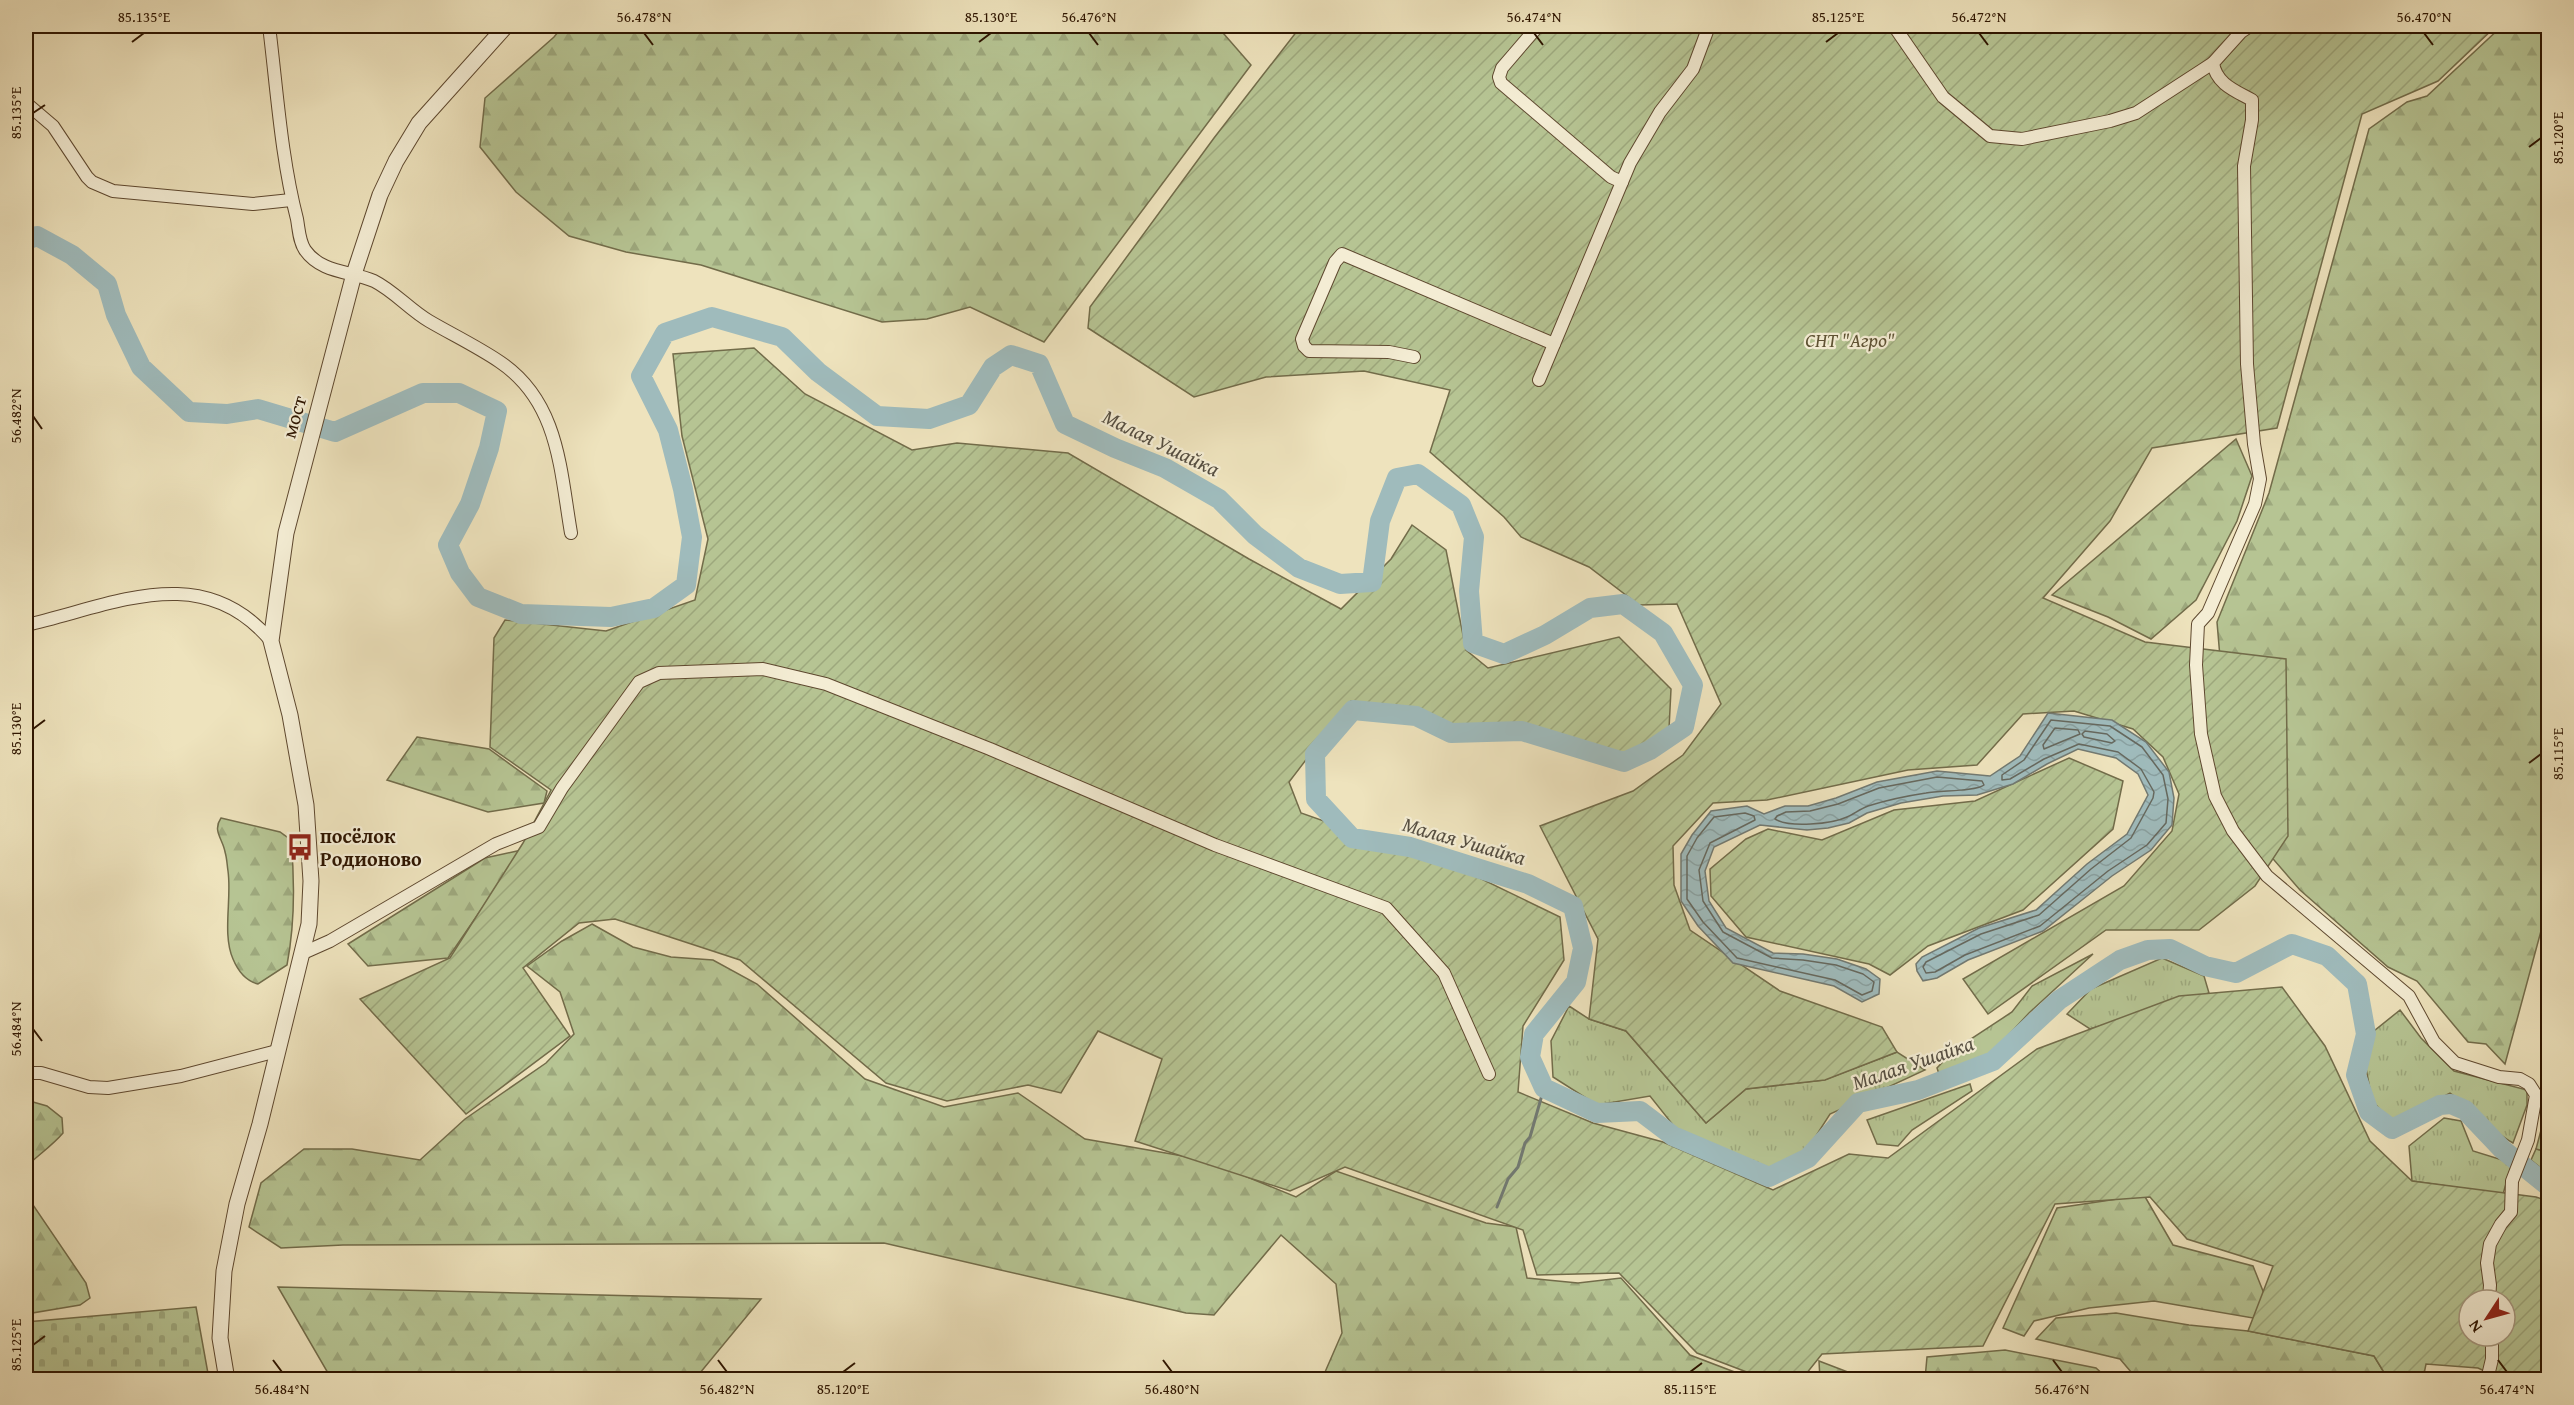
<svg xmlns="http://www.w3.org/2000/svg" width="2574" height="1405" viewBox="0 0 2574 1405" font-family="'Gentium Book Plus',serif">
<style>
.grass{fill:url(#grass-tufts);stroke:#726c4a;stroke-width:1.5}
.forest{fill:url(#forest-firs);stroke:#726c4a;stroke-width:1.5}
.cemetery{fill:url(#cemetery-stones);stroke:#726c4a;stroke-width:1.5}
.garden{fill:url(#garden-furrows);stroke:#726c4a;stroke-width:1.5;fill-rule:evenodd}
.water{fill:url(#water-waves);stroke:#727971;stroke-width:1.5}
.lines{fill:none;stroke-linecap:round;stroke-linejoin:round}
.shore{stroke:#66685e;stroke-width:1.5}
.stream{stroke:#727971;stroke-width:3}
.river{stroke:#9fbbbc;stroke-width:20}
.minor-casing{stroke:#5e482f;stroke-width:14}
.tertiary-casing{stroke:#5e482f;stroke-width:17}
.minor{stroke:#f4edd4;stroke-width:12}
.tertiary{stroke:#f4edd4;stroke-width:15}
.ticks{fill:none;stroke:#2e1500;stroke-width:2}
.labels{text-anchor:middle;stroke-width:4.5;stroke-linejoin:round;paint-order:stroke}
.park-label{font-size:20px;font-style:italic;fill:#5e5233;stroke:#f4edd4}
.street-label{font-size:20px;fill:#2e1500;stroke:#f4edd4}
.poi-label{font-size:20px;font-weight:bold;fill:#2e1500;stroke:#f4edd4;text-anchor:start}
.water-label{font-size:21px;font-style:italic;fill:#564f42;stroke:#f4edd4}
.neatline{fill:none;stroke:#2e1500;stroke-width:2}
.ticks-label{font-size:15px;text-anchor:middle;fill:#2e1500}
</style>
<defs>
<pattern id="grass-tufts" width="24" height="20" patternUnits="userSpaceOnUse" patternTransform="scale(1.5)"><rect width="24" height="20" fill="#b6c493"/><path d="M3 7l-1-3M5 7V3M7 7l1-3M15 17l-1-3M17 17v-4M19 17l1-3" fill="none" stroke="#9da87d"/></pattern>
<pattern id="forest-firs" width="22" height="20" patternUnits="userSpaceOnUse" patternTransform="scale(1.5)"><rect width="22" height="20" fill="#b6c493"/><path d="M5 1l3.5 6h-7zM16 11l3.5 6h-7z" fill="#9da87d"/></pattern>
<pattern id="cemetery-stones" width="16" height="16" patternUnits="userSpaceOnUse" patternTransform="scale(1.5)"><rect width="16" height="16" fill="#b6c493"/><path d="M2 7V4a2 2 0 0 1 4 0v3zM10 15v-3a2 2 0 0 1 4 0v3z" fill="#9da87d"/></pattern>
<pattern id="garden-furrows" width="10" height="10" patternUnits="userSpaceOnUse" patternTransform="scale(1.5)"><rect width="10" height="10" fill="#b6c493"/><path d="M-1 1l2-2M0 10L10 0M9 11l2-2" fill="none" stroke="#9da87d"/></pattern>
<pattern id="water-waves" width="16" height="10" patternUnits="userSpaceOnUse" patternTransform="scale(1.5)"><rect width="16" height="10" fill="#9fbbbc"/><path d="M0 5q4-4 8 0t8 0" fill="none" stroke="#89a0a0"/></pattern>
</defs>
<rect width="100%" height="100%" fill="#eee3bd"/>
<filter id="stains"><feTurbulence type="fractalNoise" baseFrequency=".00333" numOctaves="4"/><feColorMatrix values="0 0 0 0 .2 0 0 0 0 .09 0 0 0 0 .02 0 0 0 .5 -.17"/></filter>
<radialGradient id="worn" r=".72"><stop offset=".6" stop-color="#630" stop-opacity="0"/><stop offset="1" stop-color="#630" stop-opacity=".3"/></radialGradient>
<g class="grass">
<path d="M 2093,954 L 2029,1013 L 1990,1055 L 1939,1074 L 1937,1068 L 1954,1050 L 2012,1012 L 2032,986 Z"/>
<path d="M 2162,958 L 2204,976 L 2209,993 L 2090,1029 L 2067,1014 L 2091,989 Z"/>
<path d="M 1569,1006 L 1589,1019 L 1626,1031 L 1706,1123 L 1746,1089 L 1824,1080 L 1897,1052 L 1925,1070 L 1830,1114 L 1805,1153 L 1768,1170 L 1677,1130 L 1650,1096 L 1597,1105 L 1553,1077 L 1551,1041 Z"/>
<path d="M 2400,1010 L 2421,1038 L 2454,1071 L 2527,1090 L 2527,1105 L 2513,1143 C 2490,1130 2472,1108 2450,1093 L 2391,1123 L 2372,1100 L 2365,1063 L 2374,1031 Z"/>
<path d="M 1970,1084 L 1972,1091 L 1912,1130 L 1898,1146 L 1877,1144 L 1867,1120 Z"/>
<path d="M 2444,1118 L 2461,1121 L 2473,1151 L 2512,1163 L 2503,1194 L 2412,1181 L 2409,1146 Z"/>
<path d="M 2536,1149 L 2548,1152 L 2548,1174 L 2531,1160 Z"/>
</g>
<g class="forest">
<path d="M 563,26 L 1217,26 L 1251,65 L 1044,342 L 970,307 L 927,319 L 882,322 L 701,265 L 626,252 L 569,236 L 516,192 L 480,147 L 485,98 L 554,37 Z"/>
<path d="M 2502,26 L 2548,26 L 2548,925 L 2541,931 L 2505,1064 L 2486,1044 L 2468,1042 L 2417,981 L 2388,967 L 2300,890 L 2261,845 L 2221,669 L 2217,622 L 2269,493 L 2369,129 L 2407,102 L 2427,96 Z"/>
<path d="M 2236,439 L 2252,476 L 2237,521 L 2196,600 L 2151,639 L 2108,617 L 2052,595 Z"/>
<path d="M 417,737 L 489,749 L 547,791 L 544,803 L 488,812 L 387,780 Z"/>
<path d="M 221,818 L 280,832 L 291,840 C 295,883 295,923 287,965 L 258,984 C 246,981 238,971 233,959 C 222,934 232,899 228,871 C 227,865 227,858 225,852 C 223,839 212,831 221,818 Z"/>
<path d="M 522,850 L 448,958 L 368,966 L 348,944 L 485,858 Z"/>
<path d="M 592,924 L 633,947 L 671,957 L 713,960 L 757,984 L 865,1079 L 944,1107 L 1018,1093 L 1085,1139 L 1206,1160 L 1296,1197 L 1336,1171 L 1486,1223 L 1516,1227 L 1527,1278 L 1578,1283 L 1621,1278 L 1690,1355 L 1753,1379 L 1322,1379 L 1342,1333 L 1336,1284 L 1281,1235 L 1214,1315 L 1186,1313 L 884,1243 L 343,1245 L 281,1248 L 249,1227 L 261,1183 L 304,1149 L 352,1149 L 420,1160 L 465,1119 L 546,1063 L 574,1034 L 560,992 L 527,966 L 562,941 Z"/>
<path d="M 26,1100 L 47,1106 L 62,1118 L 63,1133 C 52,1146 38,1155 26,1167 Z"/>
<path d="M 26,1179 L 33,1205 L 86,1283 L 90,1298 L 80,1305 L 26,1314 Z"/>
<path d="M 2144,1195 L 2173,1245 L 2253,1266 L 2267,1301 L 2253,1318 L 2154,1301 L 2089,1308 L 2034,1321 L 2024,1336 L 2003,1328 L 2057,1208 Z"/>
<path d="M 278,1287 L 761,1299 L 695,1379 L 332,1380 Z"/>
<path d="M 2116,1313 L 2189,1325 L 2248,1331 L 2374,1356 L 2388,1379 L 2137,1379 L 2120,1359 L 2036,1339 L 2056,1318 Z"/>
<path d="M 2005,1350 L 2096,1368 L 2108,1379 L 1925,1379 L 1927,1357 Z"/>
<path d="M 1819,1361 L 1866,1379 L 1820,1379 Z"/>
</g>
<path class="cemetery" d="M 196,1307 L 209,1379 L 26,1379 L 26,1322 Z"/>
<g class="garden">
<path d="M 1301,26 L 2496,26 L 2438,81 L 2362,114 L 2277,428 L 2152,448 L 2110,521 L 2043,598 L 2145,642 L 2286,659 L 2288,836 L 2255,886 L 2199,930 L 2106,930 L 1988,1014 L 1963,979 L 2124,886 L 2172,831 L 2179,794 L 2163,757 L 2133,729 L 2074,711 L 2023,714 L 1977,765 L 1908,770 L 1767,800 L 1713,803 L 1673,846 L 1674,885 L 1690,930 L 1780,991 L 1882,1027 L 1897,1052 L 1825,1080 L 1746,1089 L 1706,1123 L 1626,1031 L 1589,1019 L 1598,939 L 1540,826 L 1633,791 L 1683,755 L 1721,704 L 1677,604 L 1639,605 L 1589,567 L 1521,537 L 1504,517 L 1430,452 L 1450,390 L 1364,371 L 1266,377 L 1194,397 L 1088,328 L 1090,307 L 1214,138 Z"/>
<path d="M 754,348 L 805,394 L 912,450 L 957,443 L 1068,453 L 1249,559 L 1341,609 L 1391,559 L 1412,525 L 1446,550 L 1466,650 L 1488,668 L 1619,637 L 1671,689 L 1669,729 L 1626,755 L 1566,741 L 1459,731 L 1351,701 L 1289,782 L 1301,813 L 1465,871 L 1560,917 L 1564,960 L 1523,1026 L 1518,1092 L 1593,1123 L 1663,1142 L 1773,1190 L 1849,1154 L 1888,1158 L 2037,1049 L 2179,996 L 2282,987 L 2325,1046 L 2370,1141 L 2412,1181 L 2536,1197 L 2548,1201 L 2548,1379 L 2502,1379 L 2478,1368 L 2426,1364 L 2423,1379 L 2388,1379 L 2374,1356 L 2248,1331 L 2273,1266 L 2187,1239 L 2150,1197 L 2055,1204 L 1983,1346 L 1822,1354 L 1802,1379 L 1765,1379 L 1697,1353 L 1619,1273 L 1537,1275 L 1523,1230 L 1345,1167 L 1290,1191 L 1135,1141 L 1162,1059 L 1098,1031 L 1061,1093 L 1028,1085 L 947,1101 L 886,1083 L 740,960 L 615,919 L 579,923 L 523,968 L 570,1036 L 466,1114 L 360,999 L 450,958 L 523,843 L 551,790 L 490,747 L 494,638 L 505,620 L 606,631 L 695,600 L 708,539 L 682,436 L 673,354 ZM 2469,1300 L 2505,1300 L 2505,1336 L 2469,1336 Z"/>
<path d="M 2069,758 L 2123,781 L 2113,829 L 2023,910 L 1928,946 L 1890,975 L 1869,964 L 1746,937 L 1711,896 L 1710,869 L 1746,839 L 1768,829 L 1822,840 L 1894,810 L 1975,801 Z"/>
<path d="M 2548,1104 L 2548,1152 L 2536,1149 Z"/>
</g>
<path class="water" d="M 2048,713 L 2112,720 L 2146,742 L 2169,772 L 2174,798 L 2172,825 L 2151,850 L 2112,876 L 2043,931 L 1968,960 L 1937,978 L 1923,981 L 1917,971 L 1916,964 L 1922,957 L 1979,928 L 2036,910 L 2087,864 L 2127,834 L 2148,795 L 2138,774 L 2116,758 L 2078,749 L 2047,764 L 2013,784 L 1977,795 L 1943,796 L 1901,803 L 1867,813 L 1849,823 L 1828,828 L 1807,830 L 1760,825 L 1714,847 L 1705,871 L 1709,901 L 1726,928 L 1773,953 L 1803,954 L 1837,959 L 1866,969 L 1880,979 L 1879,994 L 1862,1002 L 1834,986 L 1733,963 L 1698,926 L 1681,901 L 1681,854 L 1692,835 L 1711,811 L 1747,806 L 1764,814 L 1785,806 L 1808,806 L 1836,798 L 1877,782 L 1937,771 L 1990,776 L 2020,756 Z"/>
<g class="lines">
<g class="shore">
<path d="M 2051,720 L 2110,726 L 2142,747 L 2163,775 L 2168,799 L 2166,823 L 2147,845 L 2108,871 L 2040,926 L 1965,955 L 1935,972 L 1926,973 L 1923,967 L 1926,962 L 1981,934 L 2039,915 L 2091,869 L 2131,838 L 2153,798 L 2154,792 L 2141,769 L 2118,752 L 2079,744 L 2044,759 L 2010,779 L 2002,780 L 2002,775 L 2024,760 Z"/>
<path d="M 2055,728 L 2078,730 L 2080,734 L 2044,749 L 2043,745 Z"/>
<path d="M 2085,731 L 2107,734 L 2115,741 L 2112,743 L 2084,737 L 2082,734 Z"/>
<path d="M 1937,777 L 1982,781 L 1984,785 C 1974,792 1940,790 1926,793 C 1906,796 1887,800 1868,806 C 1860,809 1854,814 1847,817 C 1832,824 1789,828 1775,819 L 1777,816 L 1786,812 L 1810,811 L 1838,804 L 1879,788 Z"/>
<path d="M 1745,813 L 1754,816 L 1755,820 L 1710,843 L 1699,870 L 1703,901 L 1723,932 L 1772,958 L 1803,960 L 1836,965 L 1863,974 L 1874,982 L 1872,991 L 1862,995 L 1835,980 L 1737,958 L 1703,922 L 1687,899 L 1687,856 L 1697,838 L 1714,817 Z"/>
</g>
<path class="stream" d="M 1497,1207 L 1508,1179 L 1518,1167 L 1525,1143 L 1530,1137 L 1544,1088"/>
<path class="river" d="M 26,240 L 37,236 L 72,255 L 107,284 L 116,315 L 141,367 L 189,412 L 227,414 L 258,409 L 335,432 L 423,393 L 459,393 L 497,411 L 489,448 L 470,504 L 448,545 L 460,573 L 478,597 L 521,614 L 611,617 L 654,608 L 686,585 L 692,537 L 683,489 L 668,430 L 641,376 L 665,333 L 712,317 L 782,337 L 818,372 L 877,416 L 929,419 L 969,405 L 993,367 L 1011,355 L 1039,364 L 1065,424 L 1115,448 L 1165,468 L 1219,499 L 1255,535 L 1299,568 L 1340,584 L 1372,582 L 1380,521 L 1397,478 L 1418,474 L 1461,505 L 1474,537 L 1469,591 L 1473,643 L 1504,654 L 1545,635 L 1590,608 L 1623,604 L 1663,633 L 1693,685 L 1684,727 L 1650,750 L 1624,762 L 1522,731 L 1451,733 L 1416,716 L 1353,710 L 1315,754 L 1316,799 L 1352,838 L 1410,847 L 1528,884 L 1573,906 L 1583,948 L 1576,982 L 1534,1034 L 1530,1057 L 1544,1088 L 1597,1113 L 1640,1111 L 1673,1136 L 1769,1177 L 1808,1158 L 1858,1103 L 1918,1090 L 1993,1061 L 2059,1000 L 2120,960 L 2148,950 L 2170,949 L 2205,966 L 2236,973 L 2292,944 L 2327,956 L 2357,984 L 2366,1034 L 2356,1075 L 2369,1112 L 2392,1129 L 2440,1105 L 2451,1104 L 2465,1110 L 2502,1149 L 2548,1186"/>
<defs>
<g id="minor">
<path d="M 269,26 C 277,90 281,157 297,219 C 299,230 299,241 305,250 C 321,273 350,271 374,281 C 394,291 410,310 429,321 C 453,335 478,347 500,362 C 559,402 560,469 571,533"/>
<path d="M 1538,26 L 1502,68 L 1499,77 L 1501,83 L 1611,177 L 1622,182"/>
<path d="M 1894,26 L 1943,97 L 1990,136 L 2022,139 L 2110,121 L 2136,113 L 2213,63"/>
<path d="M 2250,26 L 2241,32 L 2213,63 C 2216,84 2236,91 2252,100 L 2252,120 L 2244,166 L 2247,364 L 2254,444 L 2260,479 L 2255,504 L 2208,613 L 2198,624 L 2196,665 L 2201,734 L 2215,796 L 2233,831 L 2267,876 L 2409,996 L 2434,1042 L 2455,1063 L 2499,1077 L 2520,1079 L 2529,1084 L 2536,1095 L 2528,1140 L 2512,1181 L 2511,1212 L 2501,1224 L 2490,1244 L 2487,1263 L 2490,1285 L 2489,1300"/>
<path d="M 26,103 L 53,126 L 87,177 L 92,182 L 113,191 L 253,204 L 291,200"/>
<path d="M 1414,357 L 1389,352 L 1309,351 L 1304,346 L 1302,339 L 1335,262 L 1342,254 L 1554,344"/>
<path d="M 1539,380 L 1630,163 L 1660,112 L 1693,69 L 1709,26"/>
<path d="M 26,625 C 112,606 202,558 271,641"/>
<path d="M 303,953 L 330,941 L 496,844 L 539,827 L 562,788 L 639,682 L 659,673 L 763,669 L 826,684 L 990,749 L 1215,845 L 1386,908 L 1444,973 L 1489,1074"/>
<path d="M 26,1073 L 41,1073 L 89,1087 L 108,1088 L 181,1076 L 277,1051"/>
<path d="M 2487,1380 L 2492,1359 L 2492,1336"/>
</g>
<path id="tertiary" d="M 227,1380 L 220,1338 L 224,1271 L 237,1204 L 260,1124 L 309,924 L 311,881 L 306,805 L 290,715 L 271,641 L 286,533 L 354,274 L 380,195 L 396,161 L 419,123 L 506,26"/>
</defs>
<use href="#minor" class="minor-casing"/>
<use href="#tertiary" class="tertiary-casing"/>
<use href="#minor" class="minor"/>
<use href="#tertiary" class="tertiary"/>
</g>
<path class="ticks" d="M 644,33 L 653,45M 1089,33 L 1098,45M 1534,33 L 1543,45M 1979,33 L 1988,45M 2424,33 L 2433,45M 132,42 L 144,33M 979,42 L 991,33M 1826,42 L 1838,33M 33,113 L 45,105M 2529,147 L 2541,138M 33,416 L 42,429M 33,729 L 45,720M 2529,763 L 2541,754M 33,1029 L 42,1041M 33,1345 L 45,1336M 273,1360 L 282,1372M 718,1360 L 727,1372M 1163,1360 L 1172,1372M 2053,1360 L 2062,1372M 2498,1360 L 2507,1372M 843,1372 L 855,1363M 1690,1372 L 1702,1363"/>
<defs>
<symbol id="bus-bare" viewBox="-9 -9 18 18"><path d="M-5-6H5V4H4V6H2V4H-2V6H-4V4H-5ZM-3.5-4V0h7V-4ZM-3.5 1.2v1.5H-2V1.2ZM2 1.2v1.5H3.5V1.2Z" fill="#8f2418" stroke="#f4edd4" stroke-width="2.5" paint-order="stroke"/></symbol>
</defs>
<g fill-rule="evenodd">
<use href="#bus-bare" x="281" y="828" width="38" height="38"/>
</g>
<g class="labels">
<g class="park-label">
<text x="1850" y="347">СНТ "Агро"</text>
</g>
<g class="street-label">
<text transform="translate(294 417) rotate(-74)" y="7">мост</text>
</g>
<g class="poi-label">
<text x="320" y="843">посёлок<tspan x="320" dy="23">Родионово</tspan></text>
</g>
<g class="water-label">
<text transform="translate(1161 443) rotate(26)" y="7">Малая Ушайка</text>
<text transform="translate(1464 841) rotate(16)" y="7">Малая Ушайка</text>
<text transform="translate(1913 1063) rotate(-19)" y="7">Малая Ушайка</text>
</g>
</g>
<rect width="2574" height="1405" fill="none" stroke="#eee3bd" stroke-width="66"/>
<g transform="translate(2487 1318) rotate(234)"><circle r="28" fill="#f4edd4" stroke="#a5977f" stroke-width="1.5"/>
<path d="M0-4.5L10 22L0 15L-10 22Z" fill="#8f2418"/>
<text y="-9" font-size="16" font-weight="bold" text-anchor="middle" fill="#2e1500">N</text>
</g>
<rect x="33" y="33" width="2508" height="1339" class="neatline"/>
<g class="ticks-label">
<text x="144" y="22">85.135°E</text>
<text x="644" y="22">56.478°N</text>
<text x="991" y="22">85.130°E</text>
<text x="1089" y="22">56.476°N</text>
<text x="1534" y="22">56.474°N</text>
<text x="1838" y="22">85.125°E</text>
<text x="1979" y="22">56.472°N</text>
<text x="2424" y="22">56.470°N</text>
<text transform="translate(16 113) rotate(-90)" y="5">85.135°E</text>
<text transform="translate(2558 138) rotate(-90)" y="5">85.120°E</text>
<text transform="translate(16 416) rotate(-90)" y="5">56.482°N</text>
<text transform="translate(16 729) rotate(-90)" y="5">85.130°E</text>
<text transform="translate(2558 754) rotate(-90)" y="5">85.115°E</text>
<text transform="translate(16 1029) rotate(-90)" y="5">56.484°N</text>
<text transform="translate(16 1345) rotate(-90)" y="5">85.125°E</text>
<text x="282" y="1394">56.484°N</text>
<text x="727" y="1394">56.482°N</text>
<text x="843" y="1394">85.120°E</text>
<text x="1172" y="1394">56.480°N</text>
<text x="1690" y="1394">85.115°E</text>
<text x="2062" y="1394">56.476°N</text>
<text x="2507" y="1394">56.474°N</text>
</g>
<rect width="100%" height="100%" filter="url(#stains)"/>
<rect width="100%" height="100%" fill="url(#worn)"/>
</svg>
